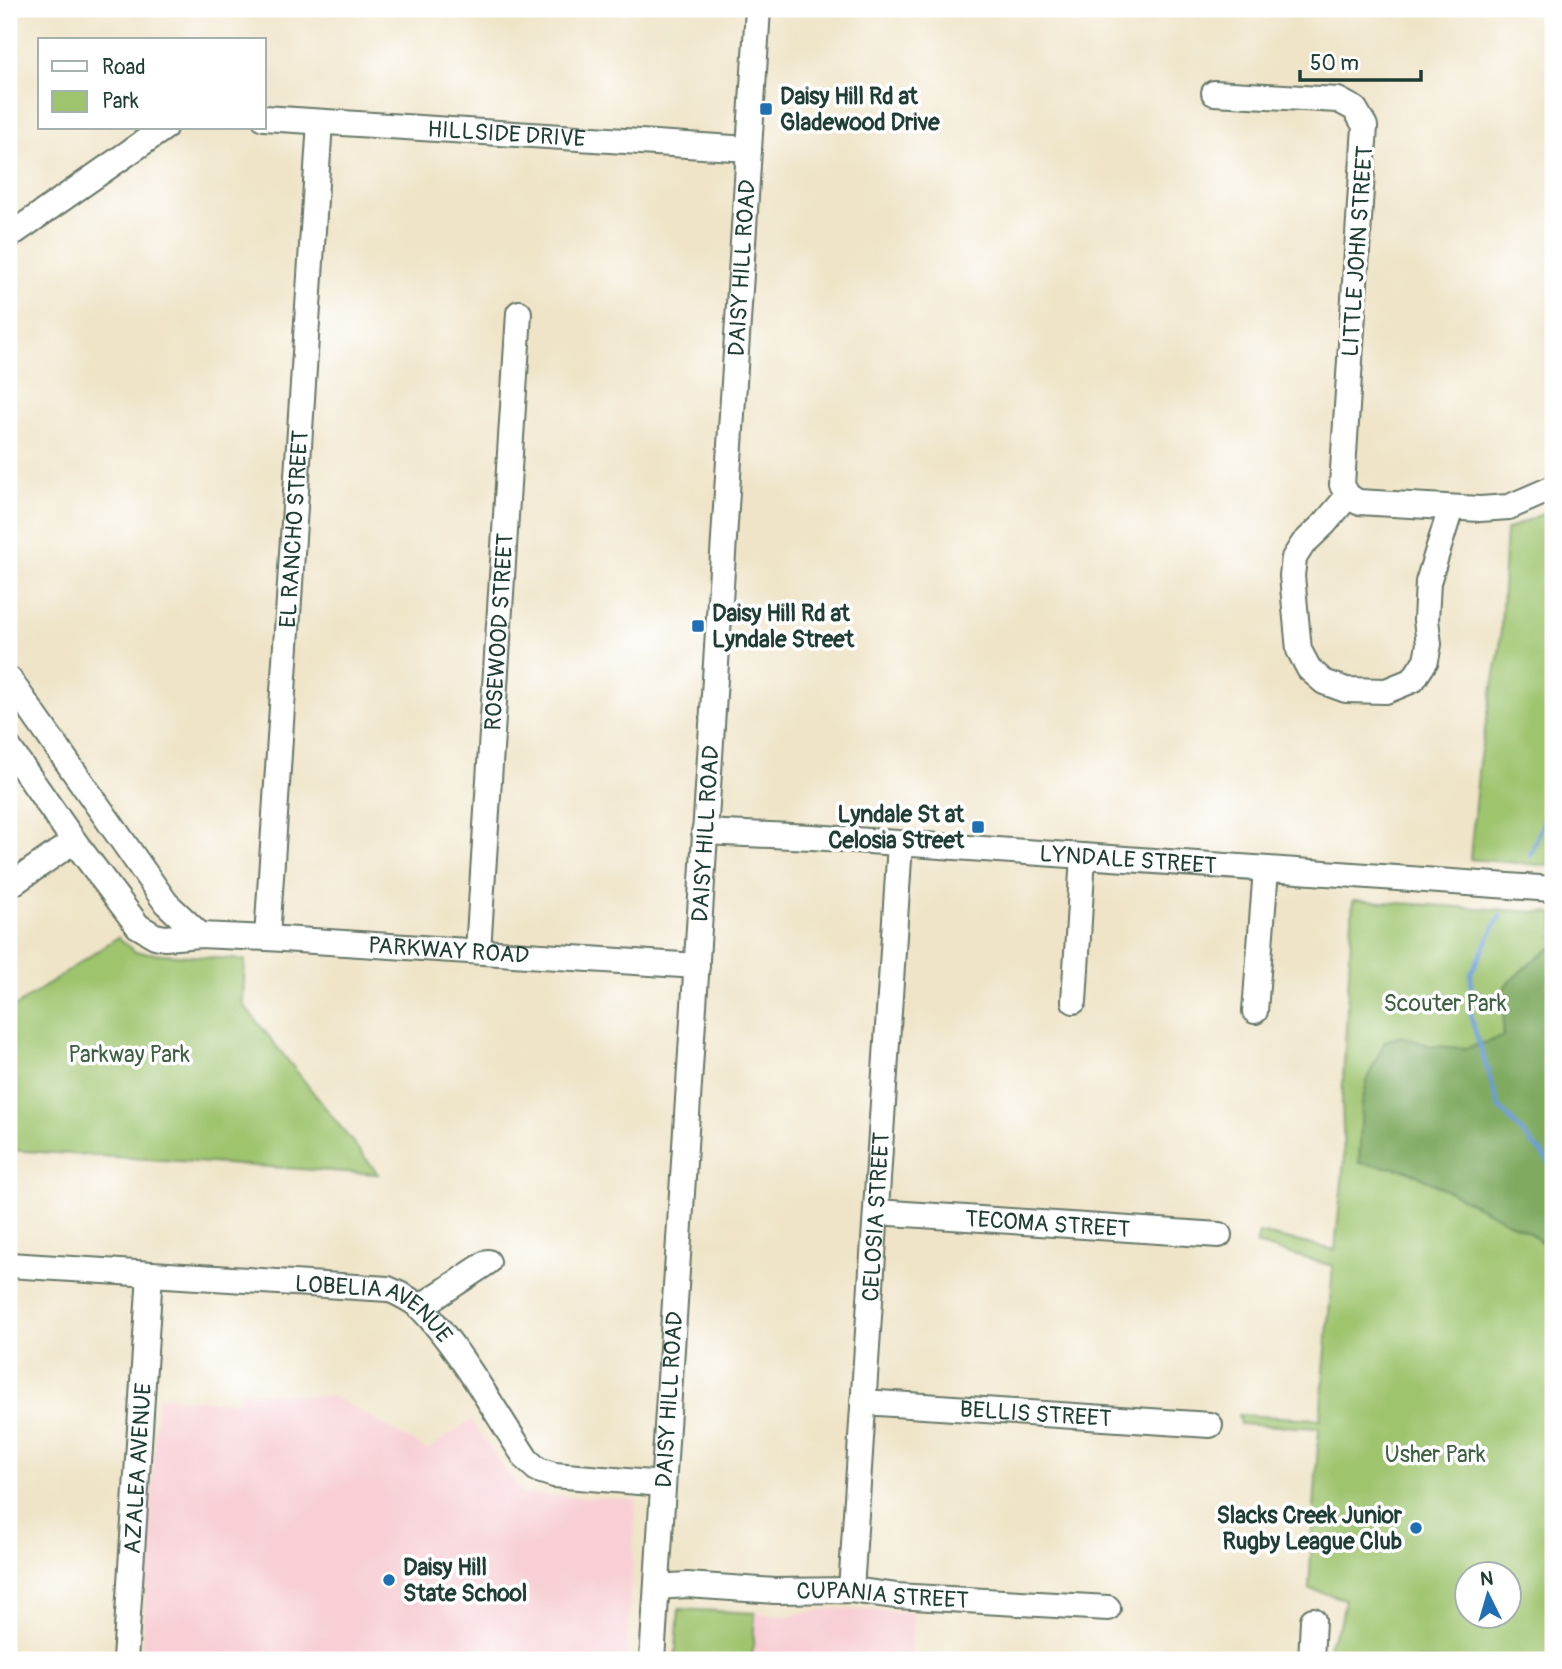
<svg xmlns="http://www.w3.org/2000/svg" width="1562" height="1669" viewBox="0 0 1562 1669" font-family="Pangolin,sans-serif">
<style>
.built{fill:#f7cfd4}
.green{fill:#9fc46e;stroke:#5f8051;stroke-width:2;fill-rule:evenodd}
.forest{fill:#7faa61;stroke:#4f744a;stroke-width:2}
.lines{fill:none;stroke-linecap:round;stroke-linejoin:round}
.stream{stroke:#6c9cd5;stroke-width:4.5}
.minor-casing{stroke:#687768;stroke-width:28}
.minor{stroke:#fff;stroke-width:24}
.poi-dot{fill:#1f6fb2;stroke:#fff;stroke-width:2.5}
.labels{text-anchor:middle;stroke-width:7;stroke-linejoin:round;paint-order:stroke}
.poi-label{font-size:23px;font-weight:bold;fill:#1f3d34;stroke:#fff;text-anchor:start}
.street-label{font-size:23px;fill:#1f3d34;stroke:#fff}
.park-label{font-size:23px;fill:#3f5f42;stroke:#fff}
</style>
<rect width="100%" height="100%" fill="#fff"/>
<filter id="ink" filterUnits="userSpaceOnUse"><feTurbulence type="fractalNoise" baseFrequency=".0143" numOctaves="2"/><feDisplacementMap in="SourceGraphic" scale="14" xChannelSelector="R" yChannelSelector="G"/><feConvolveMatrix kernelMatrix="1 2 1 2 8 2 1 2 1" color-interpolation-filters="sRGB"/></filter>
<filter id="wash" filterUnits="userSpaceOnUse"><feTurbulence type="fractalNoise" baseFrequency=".00686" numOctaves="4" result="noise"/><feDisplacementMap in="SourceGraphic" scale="28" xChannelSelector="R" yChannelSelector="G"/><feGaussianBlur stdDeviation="1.57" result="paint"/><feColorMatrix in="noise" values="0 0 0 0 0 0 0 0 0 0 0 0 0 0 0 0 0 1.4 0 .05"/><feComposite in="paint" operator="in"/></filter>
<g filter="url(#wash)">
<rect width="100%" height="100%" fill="#efe4c8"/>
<g class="built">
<path d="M 240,1392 L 335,1397 L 427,1450 L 471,1420 L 522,1494 L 636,1500 L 626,1660 L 141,1660 L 157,1397 L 239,1402 Z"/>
<path d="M 831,1608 L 914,1613 L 910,1660 L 752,1660 L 755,1613 L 787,1616 Z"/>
</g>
<g class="green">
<path d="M 1553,509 L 1553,866 L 1470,859 L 1479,762 L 1500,647 L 1506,530 Z"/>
<path d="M 1353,900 L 1553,913 L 1553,1660 L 1327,1660 L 1329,1643 L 1341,1622 L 1345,1599 L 1309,1589 L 1319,1428 L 1240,1424 L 1238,1415 L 1320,1419 L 1333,1266 L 1256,1244 L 1259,1233 L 1335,1250 L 1344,1161 L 1342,1100 ZM 1468,1574 L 1510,1574 L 1510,1616 L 1468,1616 Z"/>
<path d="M 118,937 L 135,952 L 245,960 L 243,1004 L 378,1174 L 9,1150 L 9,1011 Z"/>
<path d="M 679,1609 L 755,1613 L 752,1660 L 675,1660 Z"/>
</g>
<path class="forest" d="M 1553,947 L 1553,1251 L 1528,1232 L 1407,1170 L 1359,1163 L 1362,1104 L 1368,1077 L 1385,1041 L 1401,1036 L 1431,1046 L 1467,1048 L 1503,1037 L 1505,986 L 1531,962 Z"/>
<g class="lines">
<g class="stream">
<path d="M 1530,856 L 1553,798"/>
<path d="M 1500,916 L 1471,973 L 1471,1018 L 1499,1107 L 1553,1166"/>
</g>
</g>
</g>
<g filter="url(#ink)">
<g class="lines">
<defs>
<g id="minor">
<path d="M 1214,93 L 1338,100 L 1355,109 L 1365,126 L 1342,485 L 1348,496"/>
<path id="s1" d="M 264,118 L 749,149"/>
<path d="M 9,236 L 164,128"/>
<path d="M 1348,496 L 1325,523 L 1303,544 L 1294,558 L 1292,576 L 1299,650 L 1309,669 L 1324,682 L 1346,690 L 1386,691 L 1413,680 L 1426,660 L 1429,644 L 1426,620 L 1428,582 L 1451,508"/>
<path d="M 1348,496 L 1358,502 L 1480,509 L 1509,507 L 1553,488"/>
<path d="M 9,679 L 166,903 L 200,935"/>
<path id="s2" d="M 9,748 L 74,841 L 138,926 L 155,936 L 165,938 L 200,935 L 267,938 L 697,966"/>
<path id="s3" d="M 704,832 L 812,837 L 1553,889"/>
<path d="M 9,886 L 74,841"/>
<path id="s4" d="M 267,938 L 320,122"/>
<path id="s5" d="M 478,951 L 519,313"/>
<path d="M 1074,1001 L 1083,856"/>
<path d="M 1255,1011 L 1266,869"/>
<path id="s6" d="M 876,1212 L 1219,1235"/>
<path id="s7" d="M 9,1265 L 388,1289 C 400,1294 411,1299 421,1308 C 460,1349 495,1412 527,1460 L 538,1470 L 554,1475 L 663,1484"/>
<path d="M 420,1307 L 488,1262"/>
<path id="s8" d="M 863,1402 L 1210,1425"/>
<path id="s9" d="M 657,1587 L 687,1585 L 775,1591 L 851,1590 L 896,1596 L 1108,1608"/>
<path id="s10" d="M 851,1590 L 900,844"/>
<path id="s11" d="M 125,1660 L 150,1274"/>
<path id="s12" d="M 652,1660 L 758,9"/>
<path d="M 1311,1660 L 1313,1620"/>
</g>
</defs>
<use href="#minor" class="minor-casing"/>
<use href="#minor" class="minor"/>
</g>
</g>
<g class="poi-dot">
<rect x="759" y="102" width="14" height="14" rx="3.5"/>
<rect x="691" y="619" width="14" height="14" rx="3.5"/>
<rect x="971" y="820" width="14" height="14" rx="3.5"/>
<circle cx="1416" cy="1528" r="7"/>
<circle cx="389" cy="1580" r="7"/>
</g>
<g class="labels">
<g class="poi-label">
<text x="780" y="104">Daisy Hill Rd at<tspan x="780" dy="26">Gladewood Drive</tspan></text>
<text x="712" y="621">Daisy Hill Rd at<tspan x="712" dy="26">Lyndale Street</tspan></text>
<text x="964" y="822" text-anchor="end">Lyndale St at<tspan x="964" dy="26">Celosia Street</tspan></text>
<text x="1402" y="1523" text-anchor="end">Slacks Creek Junior<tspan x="1402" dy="26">Rugby League Club</tspan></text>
<text x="403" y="1575">Daisy Hill<tspan x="403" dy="26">State School</tspan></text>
</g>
<g class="street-label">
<text dy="8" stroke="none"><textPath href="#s1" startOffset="243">HILLSIDE DRIVE</textPath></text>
<text transform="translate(1357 251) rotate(-86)" y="8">LITTLE JOHN STREET</text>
<text dy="8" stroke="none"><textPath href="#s12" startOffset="1395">DAISY HILL ROAD</textPath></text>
<text dy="8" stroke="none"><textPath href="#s4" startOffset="410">EL RANCHO STREET</textPath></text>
<text dy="8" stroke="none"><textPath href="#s5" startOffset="320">ROSEWOOD STREET</textPath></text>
<text dy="8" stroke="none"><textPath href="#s12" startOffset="828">DAISY HILL ROAD</textPath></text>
<text dy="8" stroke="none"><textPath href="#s3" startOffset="425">LYNDALE STREET</textPath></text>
<text dy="8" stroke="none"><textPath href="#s2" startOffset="534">PARKWAY ROAD</textPath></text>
<text dy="8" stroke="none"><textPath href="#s10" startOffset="374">CELOSIA STREET</textPath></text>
<text dy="8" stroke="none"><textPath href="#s6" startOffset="172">TECOMA STREET</textPath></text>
<text dy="8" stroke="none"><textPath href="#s7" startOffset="373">LOBELIA AVENUE</textPath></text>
<text dy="8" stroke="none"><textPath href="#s12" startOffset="261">DAISY HILL ROAD</textPath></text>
<text dy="8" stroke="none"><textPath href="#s8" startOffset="173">BELLIS STREET</textPath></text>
<text dy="8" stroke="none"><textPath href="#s11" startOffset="192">AZALEA AVENUE</textPath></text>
<text dy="8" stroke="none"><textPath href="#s9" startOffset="226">CUPANIA STREET</textPath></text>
</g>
<g class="park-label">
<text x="1445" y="1011">Scouter Park</text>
<text x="129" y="1062">Parkway Park</text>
<text x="1435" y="1462">Usher Park</text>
</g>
</g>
<rect width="1562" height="1669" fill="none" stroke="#fff" stroke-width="35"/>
<rect x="38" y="38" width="228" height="91" fill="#ffffff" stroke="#a5b1ae" stroke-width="2"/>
<rect x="52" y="61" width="35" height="10" fill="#ffffff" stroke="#a5b1ae" stroke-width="2"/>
<text x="102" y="74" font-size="21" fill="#1f3d34">Road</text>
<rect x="52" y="91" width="35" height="21" fill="#9fc46e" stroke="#a5b1ae" stroke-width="2"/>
<text x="102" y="108" font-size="21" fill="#1f3d34">Park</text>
<g transform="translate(1488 1595) rotate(355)"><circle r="33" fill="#ffffff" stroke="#a5b1ae" stroke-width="2"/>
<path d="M0-5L12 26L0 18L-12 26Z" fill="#1f6fb2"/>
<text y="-10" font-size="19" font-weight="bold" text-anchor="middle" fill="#1f3d34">N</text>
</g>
<path d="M1300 70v10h121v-10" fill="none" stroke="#1f3d34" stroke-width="3.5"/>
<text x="1310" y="70" font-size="21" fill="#1f3d34" stroke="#ffffff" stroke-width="5" paint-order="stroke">50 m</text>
</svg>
